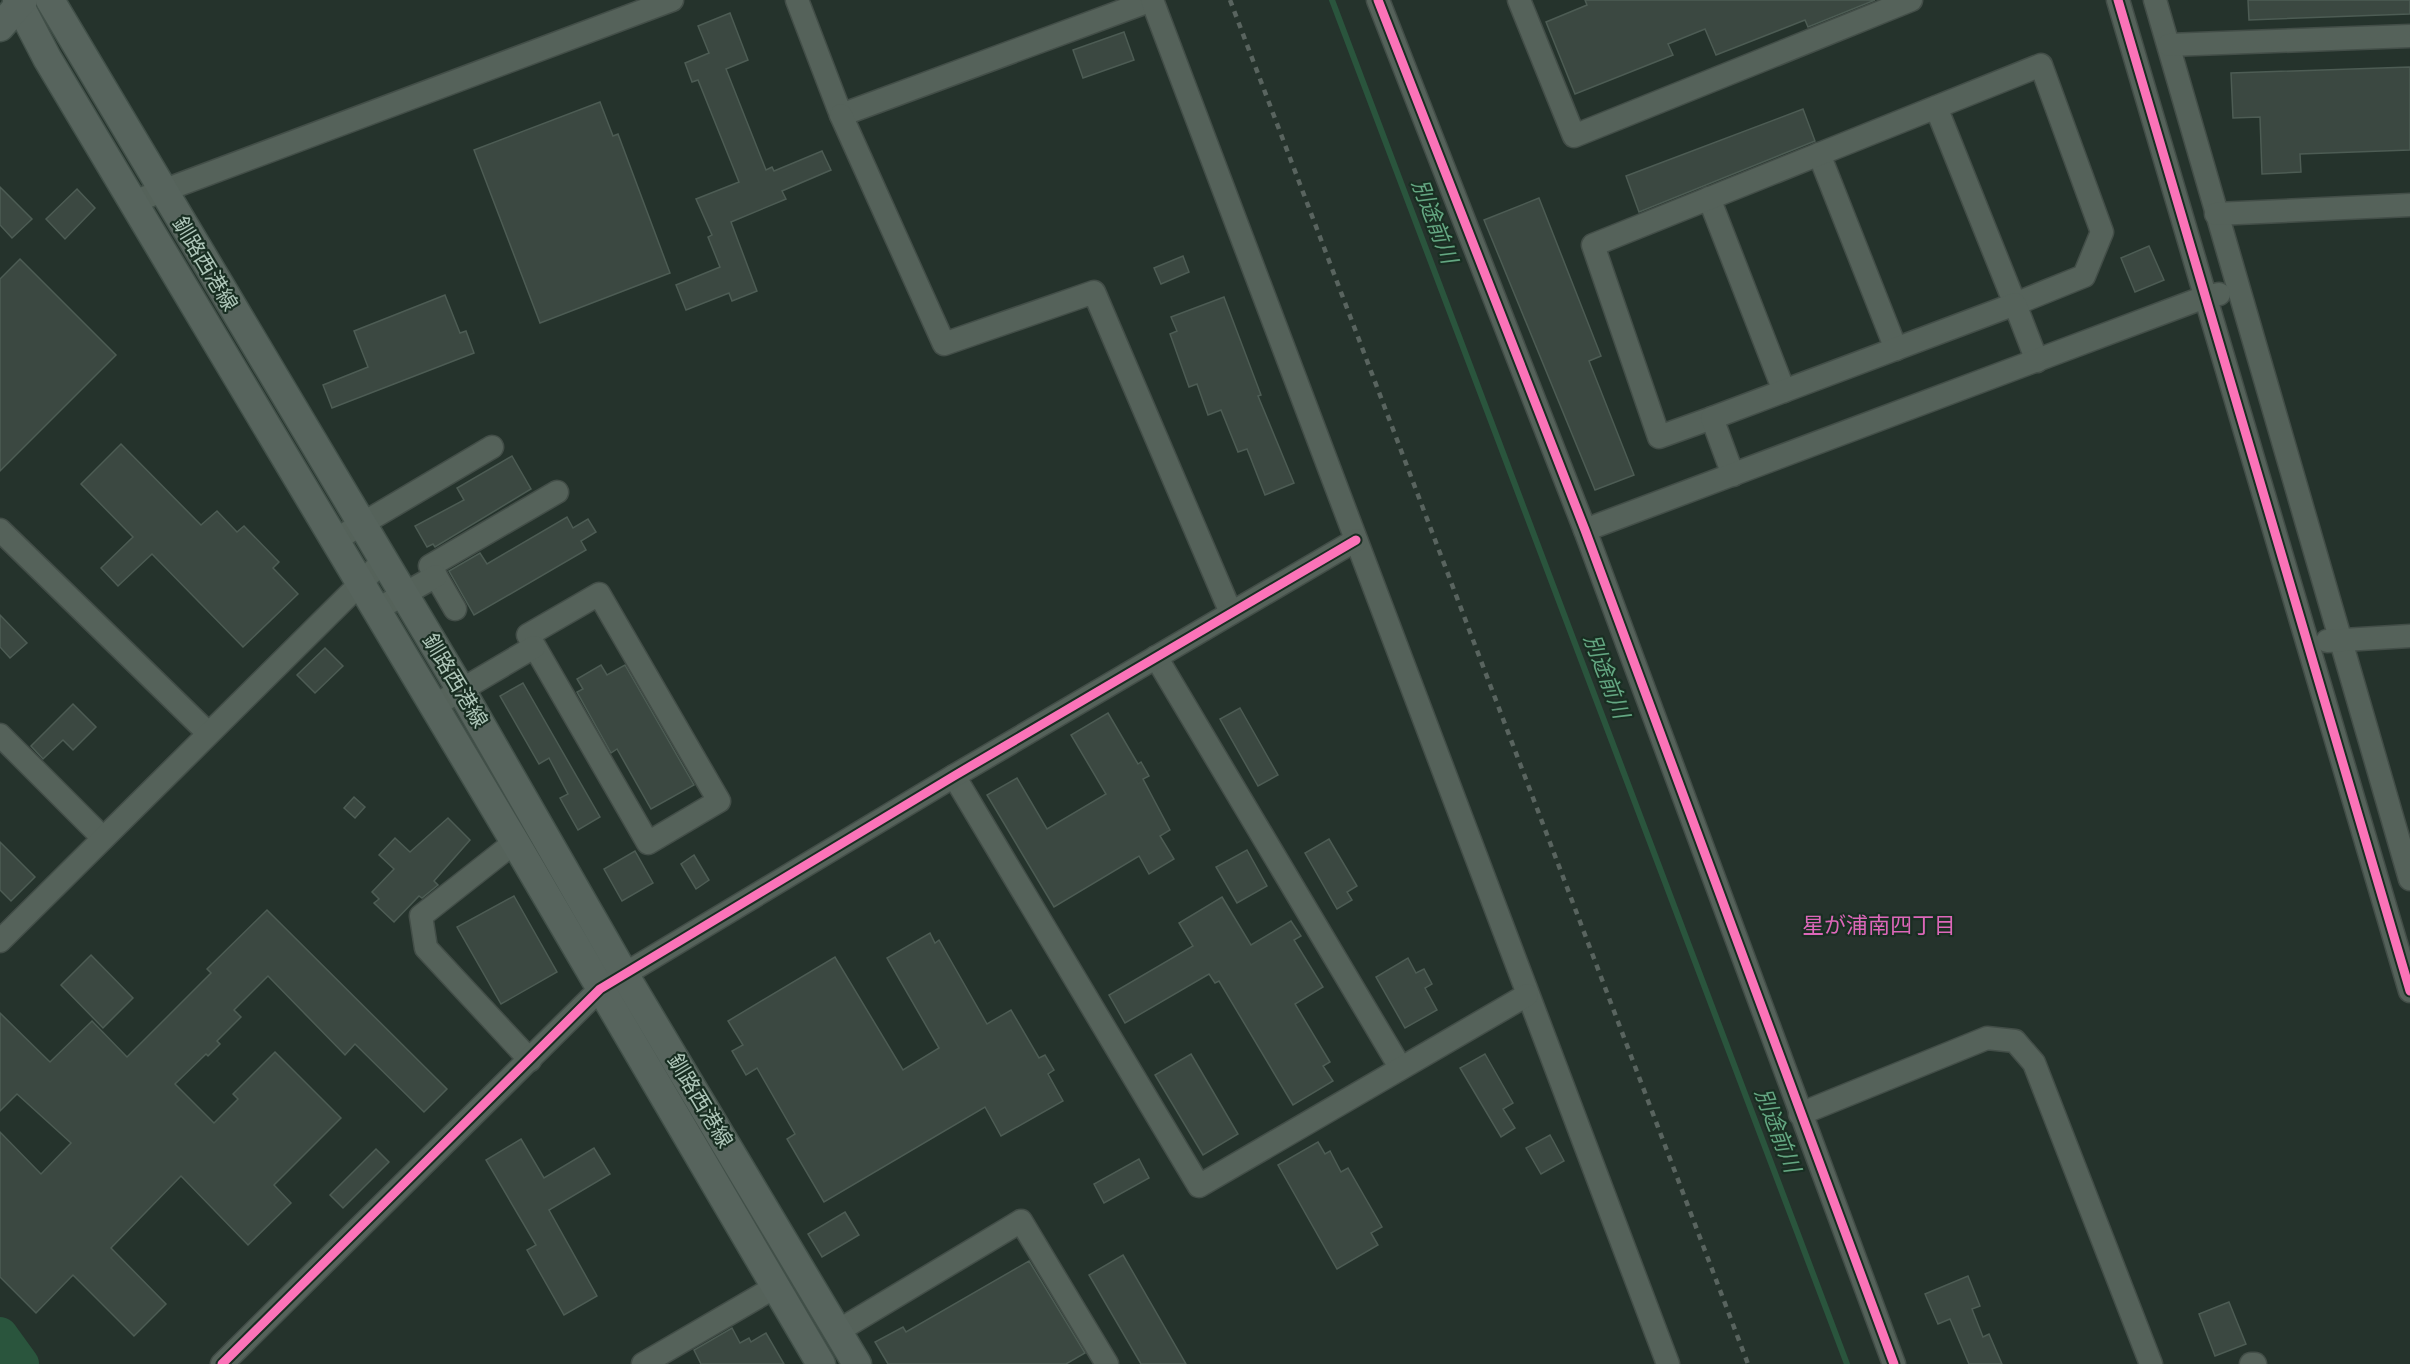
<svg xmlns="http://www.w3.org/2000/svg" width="2410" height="1364" viewBox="0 0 2410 1364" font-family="Arial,'Noto Sans JP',sans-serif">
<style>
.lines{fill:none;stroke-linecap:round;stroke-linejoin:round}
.stream{stroke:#2a553d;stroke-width:6}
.river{stroke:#2a553d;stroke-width:36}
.building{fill:#3b4841;stroke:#4d5c54;stroke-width:1.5}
.minor-casing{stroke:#434e48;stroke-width:25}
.major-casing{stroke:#425049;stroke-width:31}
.minor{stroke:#55625a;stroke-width:22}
.major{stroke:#57645d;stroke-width:28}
.rail{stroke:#59645f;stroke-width:4.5;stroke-dasharray:6 6;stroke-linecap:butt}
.cycleway-casing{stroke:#192e22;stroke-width:13}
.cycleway{stroke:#fb73b8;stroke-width:9}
.labels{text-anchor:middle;stroke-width:4.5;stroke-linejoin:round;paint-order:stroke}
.street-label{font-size:21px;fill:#aec6b9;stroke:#192e22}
.water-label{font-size:22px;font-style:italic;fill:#64a782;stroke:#192e22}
.neighbourhood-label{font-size:22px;fill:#dc67b9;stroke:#192e22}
</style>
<rect width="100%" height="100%" fill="#25332c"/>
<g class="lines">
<path class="stream" d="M 1332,0 L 1847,1364"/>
<path class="river" d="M 0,1335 L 21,1364"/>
</g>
<g class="building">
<path d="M 1585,0 L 1875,0 L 1808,27 L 1805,20 L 1716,55 L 1705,29 L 1668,44 L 1673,55 L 1575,94 L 1546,22 L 1587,5 Z"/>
<path d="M 2248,0 L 2410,0 L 2410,14 L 2249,20 Z"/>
<path d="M 730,13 L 748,60 L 726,69 L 766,170 L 772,167 L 774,171 L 822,151 L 831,170 L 782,191 L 786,199 L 731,222 L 757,291 L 732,301 L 729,293 L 686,310 L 676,285 L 720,267 L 708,237 L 712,235 L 696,199 L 739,182 L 698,80 L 692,82 L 685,63 L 709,53 L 698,26 Z"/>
<path d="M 1124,32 L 1134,60 L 1083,78 L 1073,50 Z"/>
<path d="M 2410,67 L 2410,150 L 2300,154 L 2301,172 L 2262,174 L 2260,117 L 2233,118 L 2231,73 Z"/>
<path d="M 600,102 L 613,136 L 618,134 L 670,273 L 540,323 L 474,150 Z"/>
<path d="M 1803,109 L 1815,141 L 1639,212 L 1626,176 Z"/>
<path d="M 0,187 L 32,219 L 12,238 L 0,225 Z"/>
<path d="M 77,189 L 95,208 L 65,239 L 46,219 Z"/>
<path d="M 1539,198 L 1601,356 L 1589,361 L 1634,475 L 1595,490 L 1484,220 Z"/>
<path d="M 2149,246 L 2164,280 L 2135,292 L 2121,258 Z"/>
<path d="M 1183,256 L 1189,272 L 1161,284 L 1154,268 Z"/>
<path d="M 20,259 L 116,355 L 0,471 L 0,279 Z"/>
<path d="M 445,295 L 460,333 L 466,331 L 474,353 L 332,408 L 323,385 L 368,367 L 354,331 Z"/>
<path d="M 1224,297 L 1261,395 L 1258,396 L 1294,483 L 1265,495 L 1247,449 L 1238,452 L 1221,410 L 1208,415 L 1197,384 L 1189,387 L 1170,334 L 1177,331 L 1171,317 Z"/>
<path d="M 121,444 L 201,525 L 217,511 L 237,532 L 244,526 L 279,562 L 273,568 L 298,594 L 243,647 L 152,554 L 118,586 L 101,568 L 133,537 L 81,484 Z"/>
<path d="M 512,456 L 531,489 L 435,547 L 433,544 L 427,547 L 415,526 L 464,500 L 457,488 Z"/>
<path d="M 567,517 L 573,528 L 588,519 L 596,532 L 581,541 L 586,550 L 474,615 L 449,571 L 480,553 L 487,564 Z"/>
<path d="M 0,615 L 27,643 L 10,658 L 0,647 Z"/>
<path d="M 325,648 L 343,666 L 315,693 L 297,675 Z"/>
<path d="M 601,665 L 607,675 L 625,665 L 694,785 L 651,809 L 617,749 L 611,753 L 577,692 L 583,689 L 577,679 Z"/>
<path d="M 523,683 L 600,817 L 578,830 L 560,798 L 568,794 L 549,758 L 539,764 L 500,696 Z"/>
<path d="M 73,704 L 96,727 L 73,750 L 63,740 L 43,759 L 31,746 Z"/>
<path d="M 1240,708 L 1278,775 L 1258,786 L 1220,719 Z"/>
<path d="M 1108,713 L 1138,764 L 1141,762 L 1149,776 L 1143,779 L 1170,830 L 1160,836 L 1174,859 L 1149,874 L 1139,856 L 1054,907 L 987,795 L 1017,778 L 1047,829 L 1106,794 L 1071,735 Z"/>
<path d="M 354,797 L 365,807 L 355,818 L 344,808 Z"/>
<path d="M 448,818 L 470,840 L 434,881 L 438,885 L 422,898 L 419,896 L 394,922 L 374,903 L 379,899 L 372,892 L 394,869 L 379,855 L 395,838 L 410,852 Z"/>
<path d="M 1329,839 L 1357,886 L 1347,892 L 1352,900 L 1337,909 L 1305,853 Z"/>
<path d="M 0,842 L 35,877 L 11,901 L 0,890 Z"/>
<path d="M 1247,850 L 1267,886 L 1237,903 L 1216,867 Z"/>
<path d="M 635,851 L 653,883 L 622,901 L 604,869 Z"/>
<path d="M 694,855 L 709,880 L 696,889 L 681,864 Z"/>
<path d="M 514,896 L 557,972 L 501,1004 L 457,927 Z"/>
<path d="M 1222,897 L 1251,945 L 1291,921 L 1301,936 L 1294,940 L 1323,987 L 1295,1004 L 1330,1062 L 1323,1066 L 1333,1081 L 1293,1105 L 1219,981 L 1215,983 L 1209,974 L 1125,1023 L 1109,995 L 1193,946 L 1179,923 Z"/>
<path d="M 267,910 L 447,1089 L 424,1112 L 355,1044 L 345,1055 L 268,976 L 234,1010 L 241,1017 L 217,1041 L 220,1044 L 208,1056 L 206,1054 L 175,1084 L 214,1123 L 238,1099 L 233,1094 L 275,1052 L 341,1118 L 274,1185 L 291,1203 L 248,1245 L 181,1176 L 111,1248 L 166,1304 L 134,1336 L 73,1275 L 36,1313 L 0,1277 L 0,1132 L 41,1174 L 71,1143 L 17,1094 L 0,1111 L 0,1013 L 50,1062 L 92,1021 L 127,1057 L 211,973 L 207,969 Z"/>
<path d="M 930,933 L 935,943 L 939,940 L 987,1024 L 1011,1010 L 1039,1058 L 1045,1055 L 1054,1070 L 1048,1074 L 1063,1101 L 1001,1136 L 985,1107 L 824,1202 L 787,1139 L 795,1134 L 757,1068 L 746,1075 L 732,1051 L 743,1045 L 728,1021 L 835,957 L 903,1070 L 939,1048 L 887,958 Z"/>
<path d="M 91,955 L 133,998 L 103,1028 L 61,985 Z"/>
<path d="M 1408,958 L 1416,973 L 1424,969 L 1432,984 L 1425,988 L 1437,1010 L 1405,1028 L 1376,977 Z"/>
<path d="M 1191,1054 L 1238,1134 L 1203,1155 L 1155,1075 Z"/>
<path d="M 1485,1054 L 1513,1103 L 1503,1109 L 1515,1128 L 1501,1137 L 1460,1068 Z"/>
<path d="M 1550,1135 L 1564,1161 L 1541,1174 L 1526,1148 Z"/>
<path d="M 521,1139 L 544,1178 L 594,1148 L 610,1174 L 549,1210 L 597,1296 L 564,1315 L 527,1250 L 536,1245 L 486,1160 Z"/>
<path d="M 1318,1142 L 1325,1154 L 1330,1151 L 1341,1172 L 1348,1168 L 1382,1227 L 1371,1233 L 1378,1245 L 1337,1269 L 1278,1165 Z"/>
<path d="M 376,1149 L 389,1162 L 343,1208 L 330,1195 Z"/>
<path d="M 1139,1159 L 1149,1178 L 1104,1203 L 1094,1184 Z"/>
<path d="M 845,1212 L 859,1235 L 822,1257 L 808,1234 Z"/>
<path d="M 1123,1255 L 1186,1364 L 1141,1364 L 1089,1275 Z"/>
<path d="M 1029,1261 L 1085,1353 L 1066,1364 L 888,1364 L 875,1342 L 903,1327 L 906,1332 Z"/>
<path d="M 1968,1276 L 1980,1306 L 1972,1309 L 1983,1337 L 1989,1334 L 2002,1364 L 1969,1364 L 1950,1319 L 1938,1324 L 1925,1294 Z"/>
<path d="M 2229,1302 L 2246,1344 L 2215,1356 L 2199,1314 Z"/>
<path d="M 732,1328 L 740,1343 L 749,1338 L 751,1342 L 766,1333 L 784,1364 L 701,1364 L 694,1350 Z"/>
</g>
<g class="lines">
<defs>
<g id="minor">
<path d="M 797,0 L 841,115 L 1152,0"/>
<path d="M 1152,0 L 1668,1364"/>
<path d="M 1378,0 L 1585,530 L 1894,1364"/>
<path d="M 1519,0 L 1574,136 L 1911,0"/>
<path d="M 2118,0 L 2410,991"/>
<path d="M 2155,0 L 2410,879"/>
<path d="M 2169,45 L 2410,36"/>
<path d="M 841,115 L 944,344 L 1094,292 L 1231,613"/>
<path d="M 1819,154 L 1896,349"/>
<path d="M 1709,198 L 1784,391"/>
<path d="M 133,202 L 672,0"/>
<path d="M 2216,214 L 2410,205"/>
<path d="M 1712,418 L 1659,437 L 1593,245 C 1742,185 1892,125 2041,65 L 2102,232 L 2084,276 L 2015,304 L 1936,107"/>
<path d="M 1733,475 L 1712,418 L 2015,304 L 2037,361"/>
<path d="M 0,530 L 208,733"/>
<path d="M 1585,530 L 2205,297 L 2219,294"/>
<path d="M 335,540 L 492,447"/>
<path d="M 599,594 L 719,801 L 648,843 L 528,635 Z"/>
<path d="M 455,609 L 430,566 L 557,492"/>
<path d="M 376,610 L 436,576"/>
<path d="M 2327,641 L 2410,636"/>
<path d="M 1156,657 L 1400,1067"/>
<path d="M 434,706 L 534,647"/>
<path d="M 0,735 L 103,838"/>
<path d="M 954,776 L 1199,1186 L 1527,995"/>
<path d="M 515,842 L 421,916 L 426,948 L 530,1060"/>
<path d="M 0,941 L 382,562"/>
<path d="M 1800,1114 L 1987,1038 L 2015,1041 L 2034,1063 L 2151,1364"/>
<path d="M 838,1331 L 1021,1221 L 1107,1364"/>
<path d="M 222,1364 L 600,989 L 954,776 L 1356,540"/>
<path d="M 643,1364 L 775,1287"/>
<path d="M 2251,1364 L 2255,1364"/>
</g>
<g id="major">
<path d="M 17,0 L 47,58 L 515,842 L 821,1364"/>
<path d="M 50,0 L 461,690 L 624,974 L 857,1364"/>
<path d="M 0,27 L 23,0"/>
</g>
</defs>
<use href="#minor" class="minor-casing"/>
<use href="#major" class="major-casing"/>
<use href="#minor" class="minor"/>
<use href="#major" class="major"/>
<path class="rail" d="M 1230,0 L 1748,1364"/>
<defs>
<g id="cycleway">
<path d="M 1378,0 L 1585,530 L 1894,1364"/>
<path d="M 2118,0 L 2410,991"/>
<path d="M 222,1364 L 600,989 L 954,776 L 1356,540"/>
</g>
</defs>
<use href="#cycleway" class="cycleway-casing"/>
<use href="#cycleway" class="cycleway"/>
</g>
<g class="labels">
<g class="street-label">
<text transform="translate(205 264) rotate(59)" y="7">釧路西港線</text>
<text transform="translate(455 681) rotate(59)" y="7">釧路西港線</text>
<text transform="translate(700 1101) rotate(59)" y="7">釧路西港線</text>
</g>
<g class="water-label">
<text transform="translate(1435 221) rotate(69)" y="8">別途前川</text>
<text transform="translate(1607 676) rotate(69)" y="8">別途前川</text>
<text transform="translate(1778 1130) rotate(69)" y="8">別途前川</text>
</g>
<g class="neighbourhood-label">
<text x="1879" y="933">星が浦南四丁目</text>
</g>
</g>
</svg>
